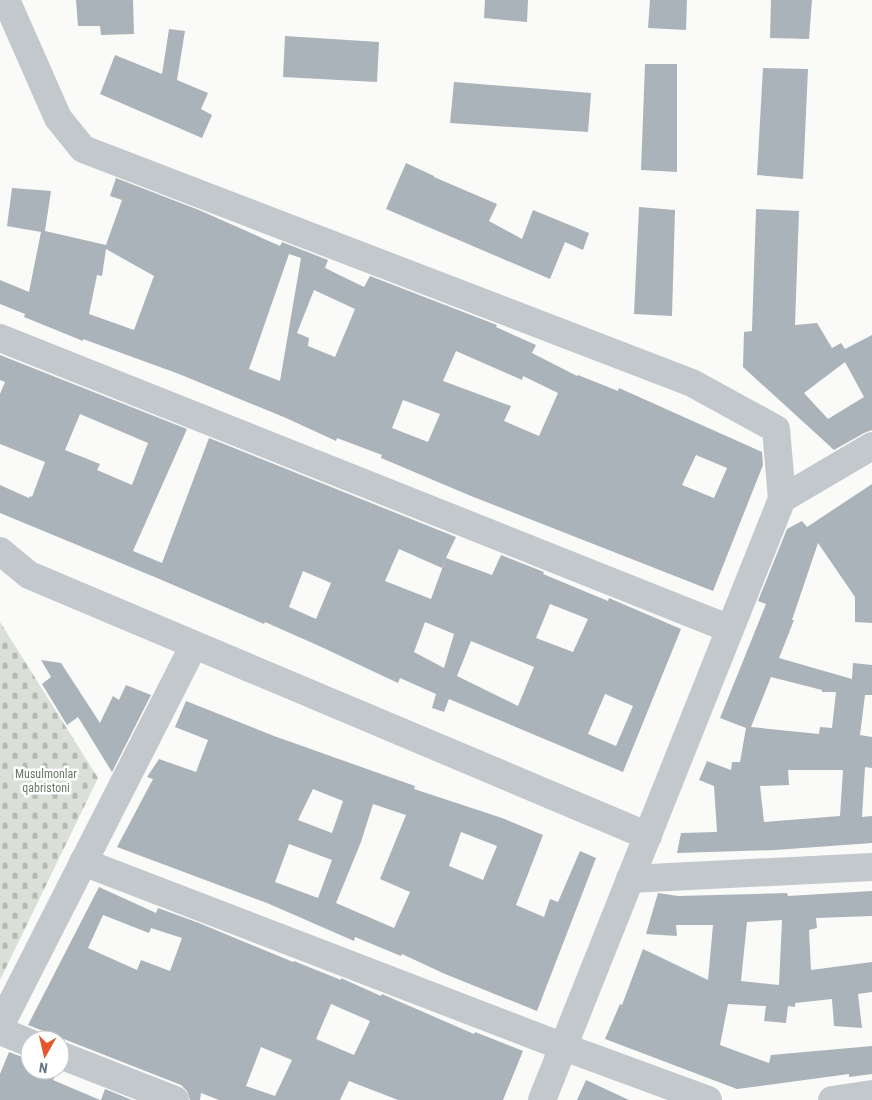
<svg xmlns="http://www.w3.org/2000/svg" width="872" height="1100" viewBox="0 0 872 1100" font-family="'Roboto Condensed',sans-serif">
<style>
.cemetery{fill:url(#cemetery-stones)}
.building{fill:#aab3b9;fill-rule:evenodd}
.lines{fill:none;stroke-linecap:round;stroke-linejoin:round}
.minor{stroke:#c3c8cc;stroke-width:28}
.labels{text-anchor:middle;stroke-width:5;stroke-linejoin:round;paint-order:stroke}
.park-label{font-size:12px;fill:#687a64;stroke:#fff}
</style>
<defs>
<pattern id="cemetery-stones" width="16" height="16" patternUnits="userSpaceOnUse" patternTransform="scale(1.25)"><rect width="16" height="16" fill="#dadfd7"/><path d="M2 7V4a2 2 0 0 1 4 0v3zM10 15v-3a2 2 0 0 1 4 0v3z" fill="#b4b9b4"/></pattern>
</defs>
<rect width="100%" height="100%" fill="#fafaf8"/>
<path class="cemetery" d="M 0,622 L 98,778 L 0,980 Z"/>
<g class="building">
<path d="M 76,0 L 133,0 L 134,34 L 101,35 L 100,26 L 78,26 Z"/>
<path d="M 485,0 L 528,0 L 527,22 L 484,18 Z"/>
<path d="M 650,0 L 687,0 L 686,30 L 648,28 Z"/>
<path d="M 771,0 L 812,0 L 809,39 L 770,38 Z"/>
<path d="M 169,29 L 185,31 L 177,80 L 208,93 L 201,109 L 212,115 L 202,138 L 100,94 L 115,55 L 162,74 Z"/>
<path d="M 285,36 L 379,42 L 377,82 L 283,77 Z"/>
<path d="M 645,64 L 677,64 L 677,172 L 641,170 Z"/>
<path d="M 763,68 L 808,69 L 803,179 L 757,175 Z"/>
<path d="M 454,82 L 591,93 L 588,132 L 450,123 Z"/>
<path d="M 406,163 L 434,176 L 434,177 L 497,204 L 489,221 L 522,239 L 533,210 L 589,233 L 583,250 L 565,242 L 550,279 L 386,209 Z"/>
<path d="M 116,178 L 199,210 L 280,246 L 282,242 L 328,260 L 325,268 L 364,287 L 370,276 L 497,325 L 496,327 L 536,345 L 532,353 L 577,376 L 578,375 L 618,391 L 619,388 L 762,452 L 763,465 L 713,591 L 471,496 L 381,458 L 382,455 L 337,438 L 336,441 L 286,418 L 179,374 L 83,339 L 83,341 L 24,317 L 25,314 L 0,304 L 0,280 L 29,292 L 41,232 L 7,226 L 12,188 L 51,191 L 45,231 L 106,245 L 122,200 L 110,196 ZM 106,249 L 154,276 L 134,330 L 89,314 L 97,275 L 102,276 ZM 289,254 L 301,258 L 280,381 L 249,369 ZM 314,290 L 355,309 L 335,357 L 308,346 L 309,338 L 297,333 ZM 456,351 L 522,380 L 523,376 L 558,393 L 539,436 L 504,421 L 511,406 L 443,381 ZM 403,400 L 440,414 L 428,442 L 392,428 ZM 696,455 L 727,468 L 714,498 L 682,485 Z"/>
<path d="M 639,207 L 675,210 L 672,316 L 634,314 Z"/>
<path d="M 756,209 L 799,211 L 795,325 L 817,323 L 832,348 L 841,343 L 845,349 L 872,335 L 872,430 L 864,433 L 834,450 L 743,367 L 744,332 L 752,331 ZM 845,362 L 864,397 L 828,419 L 804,393 Z"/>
<path d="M 0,355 L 187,429 L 133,551 L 162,563 L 209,438 L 456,537 L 446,558 L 492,575 L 501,555 L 544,572 L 543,574 L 608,601 L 609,598 L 681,629 L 623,772 L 449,699 L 444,712 L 432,708 L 436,694 L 400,678 L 398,683 L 317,645 L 265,622 L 264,624 L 157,578 L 0,513 L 0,485 L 29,498 L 30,496 L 32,497 L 45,462 L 0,444 L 0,394 L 5,382 L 0,380 ZM 80,414 L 148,443 L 132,485 L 97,470 L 100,464 L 65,450 ZM 399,549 L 442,568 L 446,558 L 431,599 L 385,581 ZM 303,571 L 331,583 L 316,619 L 289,607 ZM 550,604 L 588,619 L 573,652 L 536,638 ZM 425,622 L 454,634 L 444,668 L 414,652 ZM 471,641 L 534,667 L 518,706 L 457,676 ZM 605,694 L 633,706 L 616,746 L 588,734 Z"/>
<path d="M 872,484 L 872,623 L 855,622 L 855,597 L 818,543 L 792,620 L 794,620 L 779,658 L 852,679 L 853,663 L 872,665 L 872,695 L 865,695 L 860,735 L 872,737 L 872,768 L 865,767 L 862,817 L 872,816 L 872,843 L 775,850 L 677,853 L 681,833 L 717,832 L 714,786 L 699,780 L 707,761 L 731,770 L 732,762 L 740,762 L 746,728 L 720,718 L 766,604 L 758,601 L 787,529 L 802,521 L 807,527 ZM 771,677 L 822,690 L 822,692 L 836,692 L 832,728 L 820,727 L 819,734 L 751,727 ZM 788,770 L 843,770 L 840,816 L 764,822 L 760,786 L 789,785 Z"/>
<path d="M 41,660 L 61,663 L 100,723 L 113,696 L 119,700 L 126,685 L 151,695 L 112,772 L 78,717 L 67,725 L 42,684 L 51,677 Z"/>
<path d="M 186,701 L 274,736 L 415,786 L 414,789 L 502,818 L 543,835 L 516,905 L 544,917 L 550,899 L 558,902 L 580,851 L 596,858 L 537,1011 L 445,974 L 402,954 L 401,956 L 355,937 L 354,941 L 267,903 L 117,847 L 153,779 L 147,777 L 159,759 L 196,772 L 208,740 L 175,727 ZM 313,789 L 343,801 L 332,833 L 298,820 ZM 373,804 L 406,815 L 380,879 L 410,892 L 394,928 L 336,903 L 361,842 ZM 461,832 L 497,846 L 483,880 L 449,866 ZM 289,844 L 332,860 L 318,898 L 275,882 Z"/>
<path d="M 99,887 L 156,913 L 158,908 L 199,923 L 293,962 L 294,961 L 341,980 L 341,978 L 381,996 L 382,994 L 474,1034 L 475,1032 L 523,1051 L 503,1100 L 398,1100 L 349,1081 L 340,1100 L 219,1100 L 201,1093 L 200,1100 L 190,1100 L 187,1091 L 181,1085 L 28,1025 ZM 103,915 L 149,933 L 151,928 L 182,938 L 170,971 L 141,960 L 137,970 L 88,948 ZM 331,1004 L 370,1021 L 354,1055 L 316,1039 ZM 261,1047 L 292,1060 L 275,1096 L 246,1086 Z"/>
<path d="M 872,891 L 872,916 L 816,918 L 817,928 L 809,930 L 811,970 L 872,962 L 872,992 L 858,994 L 862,1028 L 834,1026 L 832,999 L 795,1003 L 795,1007 L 788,1006 L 786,1023 L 764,1021 L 766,1006 L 728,1004 L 720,1045 L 769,1063 L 771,1055 L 872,1046 L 872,1074 L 849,1077 L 849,1074 L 737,1089 L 605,1039 L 620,1004 L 622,1005 L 643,949 L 708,980 L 713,925 L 676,925 L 677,936 L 646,934 L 658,893 L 678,896 L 787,893 L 788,896 ZM 782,920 L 779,985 L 741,981 L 747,922 Z"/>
<path d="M 9,1052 L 30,1060 L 30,1070 L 58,1071 L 53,1080 L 100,1100 L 0,1100 L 0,1074 Z"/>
<path d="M 586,1080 L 629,1100 L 577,1100 Z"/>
<path d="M 105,1089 L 132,1100 L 101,1100 Z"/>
</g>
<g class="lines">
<g class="minor">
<path d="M 6,0 L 58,118 L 83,149 L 692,383 L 776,429 L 782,499"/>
<path d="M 0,338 L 730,629"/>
<path d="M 0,551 L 29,575 L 648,836"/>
<path d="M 83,862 L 564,1047 L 708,1100"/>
<path d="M 630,879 L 872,867"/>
<path d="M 0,1026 L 194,645"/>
<path d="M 0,1031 L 30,1043"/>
<path d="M 60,1055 L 175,1100"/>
<path d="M 542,1100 L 782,499 L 872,446"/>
<path d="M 832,1100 L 872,1094"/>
</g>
</g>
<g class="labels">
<g class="park-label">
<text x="46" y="778">Musulmonlar<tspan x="46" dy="14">qabristoni</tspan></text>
</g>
</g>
<g transform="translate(45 1055) rotate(188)"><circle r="24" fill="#ffffff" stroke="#c1c8cd"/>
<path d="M0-4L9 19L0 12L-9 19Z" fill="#e4572e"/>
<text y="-8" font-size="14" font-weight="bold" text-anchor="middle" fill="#657683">N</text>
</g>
</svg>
